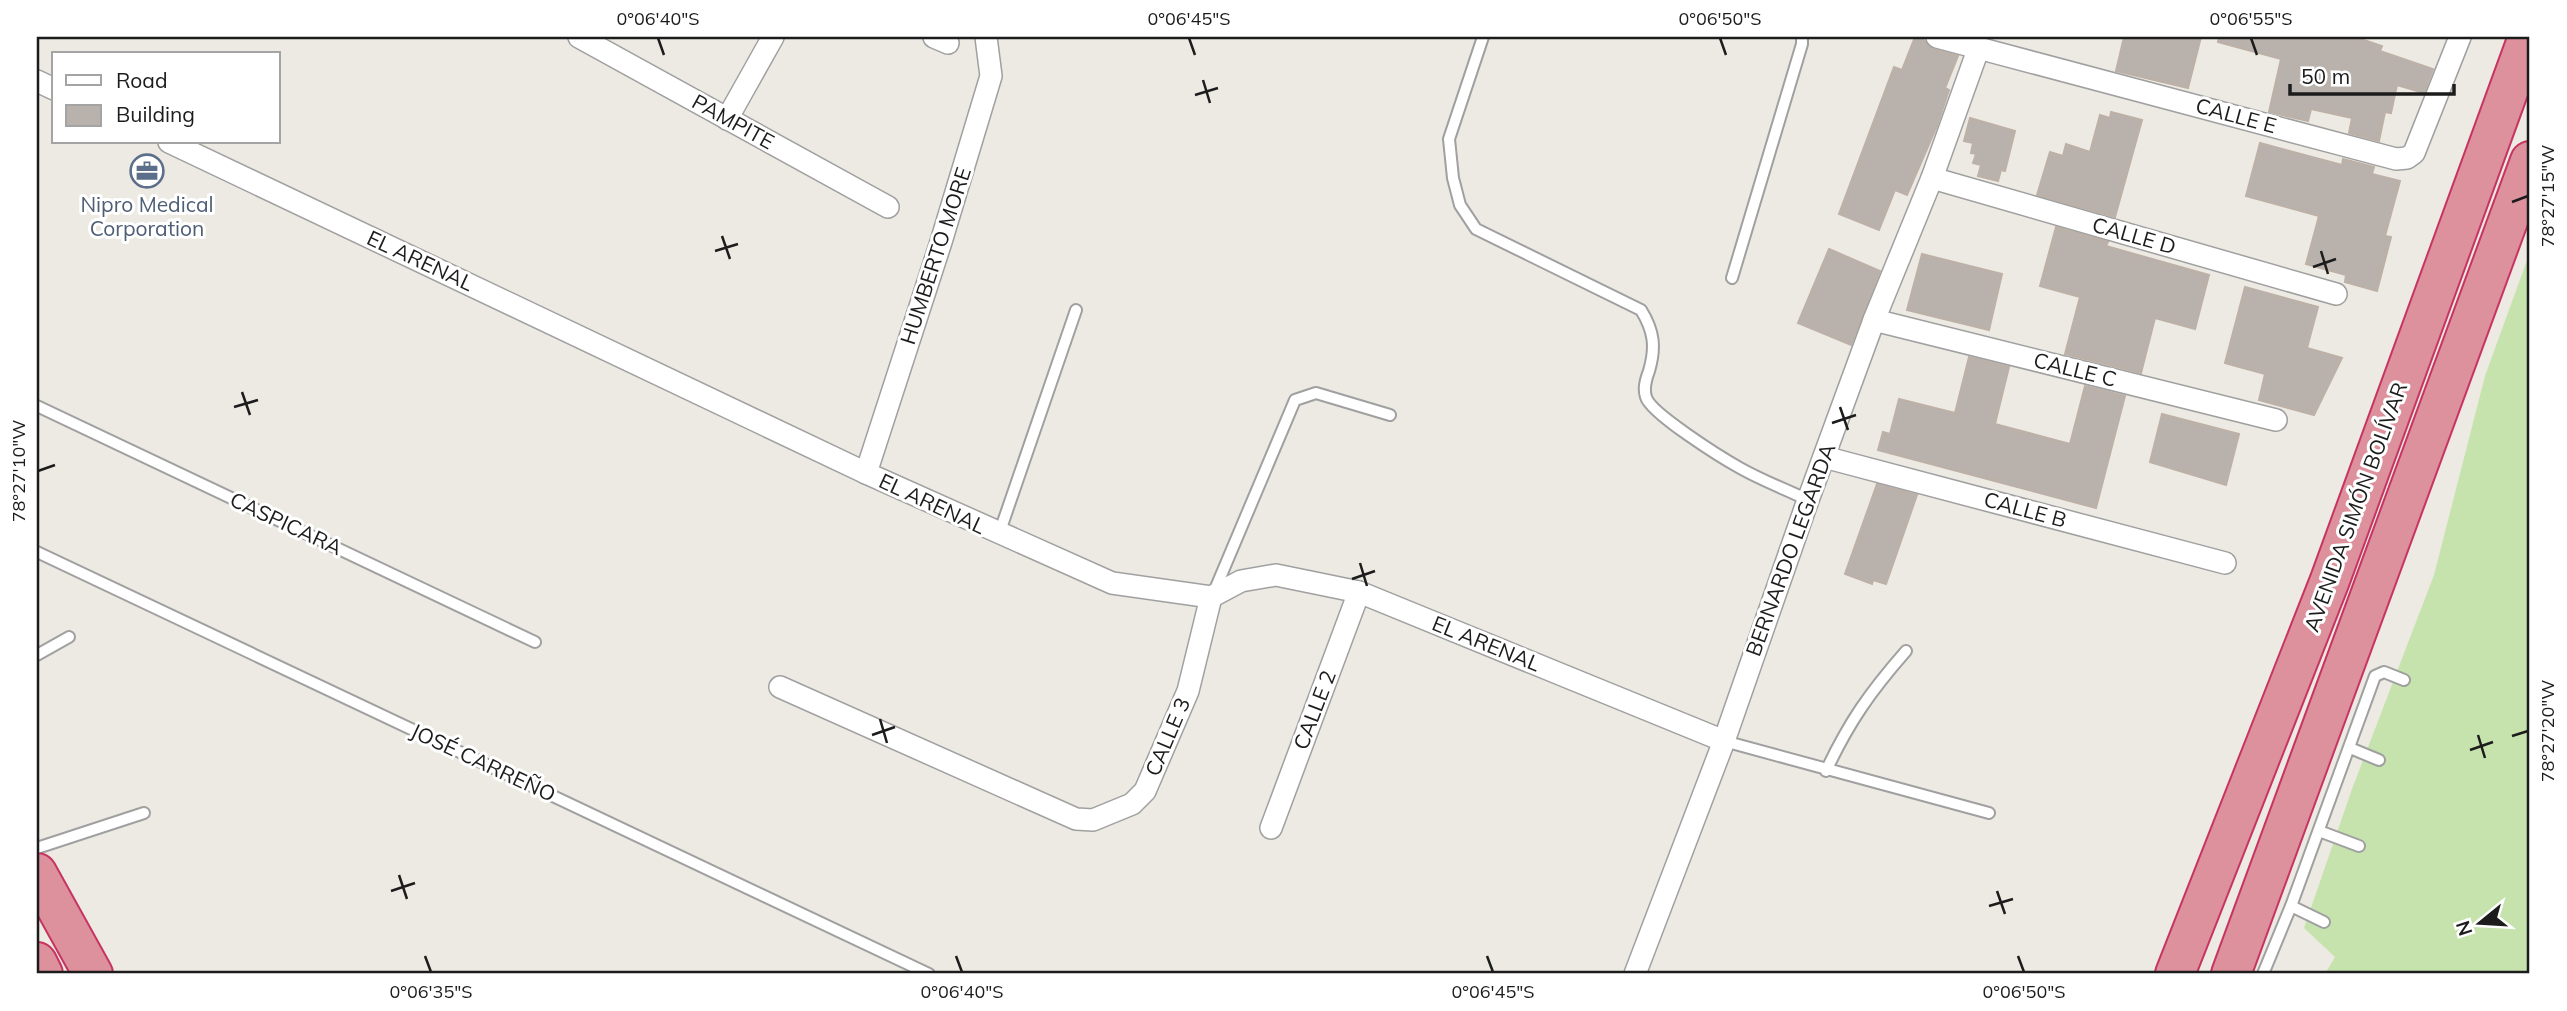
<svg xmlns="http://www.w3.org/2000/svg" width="2567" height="1011" viewBox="0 0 2567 1011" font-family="Mulish,sans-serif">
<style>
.grass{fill:#c6e3ad}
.building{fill:#b9b2ac;stroke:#bdb1a7;stroke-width:2}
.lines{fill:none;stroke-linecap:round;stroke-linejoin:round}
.lane-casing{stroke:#a0a0a0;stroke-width:14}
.street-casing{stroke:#a0a0a0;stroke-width:24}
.highway-casing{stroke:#c73462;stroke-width:42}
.lane{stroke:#fff;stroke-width:10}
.street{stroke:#fff;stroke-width:21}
.highway{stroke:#dd919d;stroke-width:38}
.ticks{fill:none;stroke:#1c1c1c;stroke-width:2.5}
.labels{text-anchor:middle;stroke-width:6;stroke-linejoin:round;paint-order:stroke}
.street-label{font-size:21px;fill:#1c1c1c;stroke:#fff}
.service-label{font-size:21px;fill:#4e5e75;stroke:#fff}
.neatline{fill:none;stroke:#1c1c1c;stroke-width:2.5}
.ticks-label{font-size:18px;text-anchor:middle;fill:#1c1c1c}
</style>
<rect width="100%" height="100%" fill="#edeae3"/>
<path class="grass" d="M 2530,252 L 2530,974 L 2325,974 L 2335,957 L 2304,928 L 2352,789 L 2434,575 L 2485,376 Z"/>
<g class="building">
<path d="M 1915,37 L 1924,40 L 1933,49 L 1958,56 L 1945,88 L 1949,90 L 1937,126 L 1907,195 L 1895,190 L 1879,230 L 1839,214 L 1894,67 L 1902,70 Z"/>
<path d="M 2124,37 L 2201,37 L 2188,88 L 2116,71 Z"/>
<path d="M 2219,37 L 2355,37 L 2382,46 L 2380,51 L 2433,69 L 2424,93 L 2397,85 L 2391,113 L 2385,112 L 2379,141 L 2349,133 L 2352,118 L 2311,109 L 2308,121 L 2269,112 L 2281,59 L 2218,42 Z"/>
<path d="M 2111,112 L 2142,120 L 2115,217 L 2037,195 L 2050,152 L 2063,156 L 2066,144 L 2090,152 L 2100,115 L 2110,118 Z"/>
<path d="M 1970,118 L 2015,131 L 2005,171 L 2001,170 L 1998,181 L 1978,176 L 1981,165 L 1973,163 L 1976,154 L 1971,153 L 1973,143 L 1964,141 Z"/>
<path d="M 2260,143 L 2342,165 L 2343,159 L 2374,167 L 2372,174 L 2400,181 L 2385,236 L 2391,237 L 2377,291 L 2345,282 L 2346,275 L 2306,264 L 2319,216 L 2246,196 Z"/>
<path d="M 2056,227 L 2108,242 L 2106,246 L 2209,275 L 2195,329 L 2155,318 L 2141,373 L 2065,354 L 2080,297 L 2040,286 Z"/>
<path d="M 1829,249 L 1880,271 L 1851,345 L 1798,323 Z"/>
<path d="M 1922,254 L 2002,274 L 1989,330 L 1907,310 Z"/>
<path d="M 2245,287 L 2318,307 L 2307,348 L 2342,358 L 2314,415 L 2259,400 L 2265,374 L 2225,363 Z"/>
<path d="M 1969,357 L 2009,367 L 1995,424 L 2070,444 L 2085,386 L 2125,396 L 2096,508 L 1878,450 L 1883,432 L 1890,434 L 1899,399 L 1955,413 Z"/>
<path d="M 2162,414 L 2239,434 L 2226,485 L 2150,462 Z"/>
<path d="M 1877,484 L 1917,495 L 1886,584 L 1873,580 L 1872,584 L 1845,574 Z"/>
</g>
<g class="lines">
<defs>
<g id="lane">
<path d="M 1483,37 L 1449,139 L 1453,178 L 1460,205 L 1476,229 L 1641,310 C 1654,331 1656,347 1649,371 C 1646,379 1643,388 1646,397 C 1650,413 1722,458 1740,468 C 1761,480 1785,489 1808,500"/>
<path d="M 1732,278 L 1802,44 L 1802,37"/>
<path d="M 37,406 L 535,642"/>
<path d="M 999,534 L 1076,310"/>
<path d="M 37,552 L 929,974"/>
<path d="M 1214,592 L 1295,400 L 1316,393 L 1390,415"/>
<path d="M 37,655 L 69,637"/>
<path d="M 1724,741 L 1989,813"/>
<path d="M 2350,748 L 2379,760"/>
<path d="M 1826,771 C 1849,722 1870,692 1906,651"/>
<path d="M 2319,831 L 2359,846"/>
<path d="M 37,848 L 144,813"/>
<path d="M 2291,906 L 2324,922"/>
<path d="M 2263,974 L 2291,906 L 2375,676 L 2384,672 L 2404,680"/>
</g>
<g id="street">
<path d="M 579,37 L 888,207"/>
<path d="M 934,37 L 948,43"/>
<path d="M 1937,37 L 2396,159 L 2407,158 L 2414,153 L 2460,37"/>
<path d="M 37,81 L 54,89"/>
<path d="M 727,119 L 773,37"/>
<path d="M 169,142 L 866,473 L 1112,583 L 1211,597 L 1241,581 L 1276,575 L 1359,592 L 1724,741"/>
<path d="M 1932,178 L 2336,294"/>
<path d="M 1874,320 L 2276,420"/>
<path d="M 1824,457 L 2225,563"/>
<path d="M 866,473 L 941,242 L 991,76 L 986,37"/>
<path d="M 780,687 L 1076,819 L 1093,820 L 1110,813 L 1132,804 L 1145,791 L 1188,691 L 1211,597"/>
<path d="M 1271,828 L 1359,592"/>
<path d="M 1635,974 L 1724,741 L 1808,500 L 1874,320 L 1932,178 L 1979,47"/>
</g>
<g id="highway">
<path d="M 37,873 L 93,974"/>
<path d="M 37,962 L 43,974"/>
<path d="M 2175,974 L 2330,580 L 2528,37"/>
<path d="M 2231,974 L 2530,161"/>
</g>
</defs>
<use href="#lane" class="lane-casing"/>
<use href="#street" class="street-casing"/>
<use href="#highway" class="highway-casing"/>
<use href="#lane" class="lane"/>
<use href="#street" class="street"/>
<use href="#highway" class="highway"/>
</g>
<path class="ticks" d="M 658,38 L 664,55M 1189,38 L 1195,55M 1720,38 L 1726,55M 2251,38 L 2257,55M 1203,80 L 1210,103M 1195,95 L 1218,88M 2512,202 L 2528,196M 722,236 L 730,259M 715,251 L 738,244M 2321,251 L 2328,274M 2313,267 L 2336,259M 242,392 L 250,415M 234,407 L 258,400M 1840,407 L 1848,430M 1832,423 L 1856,415M 38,471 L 55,465M 1360,563 L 1367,586M 1352,579 L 1375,571M 880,719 L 887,743M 872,735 L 895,727M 2478,735 L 2485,758M 2512,736 L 2528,731M 2470,750 L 2493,742M 399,875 L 407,899M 391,891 L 415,883M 1997,891 L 2005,914M 1989,906 L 2013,899M 425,956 L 431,972M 956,956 L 962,972M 1487,956 L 1493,972M 2018,956 L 2024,972"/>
<defs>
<symbol id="office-ring" viewBox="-11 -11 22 22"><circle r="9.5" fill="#fff" stroke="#5c6f8a" stroke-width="1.5"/><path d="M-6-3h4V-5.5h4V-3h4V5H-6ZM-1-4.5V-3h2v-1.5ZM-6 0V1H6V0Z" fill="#5c6f8a"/></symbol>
</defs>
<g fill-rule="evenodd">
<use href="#office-ring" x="128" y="152" width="38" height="38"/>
</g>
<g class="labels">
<g class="street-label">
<text transform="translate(2236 116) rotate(15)" y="7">CALLE E</text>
<text transform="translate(733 122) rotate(29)" y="7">PAMPITE</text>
<text transform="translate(2134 236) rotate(16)" y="7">CALLE D</text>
<text transform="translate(936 256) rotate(-72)" y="7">HUMBERTO MORE</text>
<text transform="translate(420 261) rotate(25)" y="7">EL ARENAL</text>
<text transform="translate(2075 370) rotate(14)" y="7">CALLE C</text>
<text transform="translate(932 504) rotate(25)" y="7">EL ARENAL</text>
<text transform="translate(2356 507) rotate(-70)" y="7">AVENIDA SIMÓN BOLÍVAR</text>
<text transform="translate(2025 510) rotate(15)" y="7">CALLE B</text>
<text transform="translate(286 524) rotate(25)" y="7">CASPICARA</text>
<text transform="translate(1791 550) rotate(-70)" y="7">BERNARDO LEGARDA</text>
<text transform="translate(1486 644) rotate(22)" y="7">EL ARENAL</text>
<text transform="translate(1315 710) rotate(-69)" y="7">CALLE 2</text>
<text transform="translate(1168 737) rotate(-67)" y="7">CALLE 3</text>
<text transform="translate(483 763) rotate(25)" y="7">JOSÉ CARREÑO</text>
</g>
<g class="service-label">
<text x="147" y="212">Nipro Medical<tspan x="147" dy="24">Corporation</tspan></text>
</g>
</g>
<rect width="2567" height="1011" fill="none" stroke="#ffffff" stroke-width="77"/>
<rect x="52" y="52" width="228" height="91" fill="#ffffff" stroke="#a4a4a4" stroke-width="2"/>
<rect x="66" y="75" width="35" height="10" fill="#ffffff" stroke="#a4a4a4" stroke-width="2"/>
<text x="116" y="88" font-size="21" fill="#1c1c1c">Road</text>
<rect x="66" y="105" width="35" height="21" fill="#b9b2ac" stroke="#a4a4a4" stroke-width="2"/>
<text x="116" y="122" font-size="21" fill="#1c1c1c">Building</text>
<g transform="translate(2480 923) rotate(252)" stroke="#ffffff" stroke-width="5" paint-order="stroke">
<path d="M0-5L12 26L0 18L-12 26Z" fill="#1c1c1c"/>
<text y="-10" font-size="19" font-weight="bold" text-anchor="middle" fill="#1c1c1c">N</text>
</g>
<path d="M2290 84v10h164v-10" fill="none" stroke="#1c1c1c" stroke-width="3.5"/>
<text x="2301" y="84" font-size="21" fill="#1c1c1c" stroke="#ffffff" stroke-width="5" paint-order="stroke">50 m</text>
<rect x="38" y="38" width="2490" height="934" class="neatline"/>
<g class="ticks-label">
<text x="658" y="25">0°06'40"S</text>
<text x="1189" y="25">0°06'45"S</text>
<text x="1720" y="25">0°06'50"S</text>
<text x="2251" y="25">0°06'55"S</text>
<text transform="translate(2548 196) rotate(-90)" y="6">78°27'15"W</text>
<text transform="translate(19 471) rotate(-90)" y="6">78°27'10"W</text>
<text transform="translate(2548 731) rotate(-90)" y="6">78°27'20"W</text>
<text x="431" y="998">0°06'35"S</text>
<text x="962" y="998">0°06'40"S</text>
<text x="1493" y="998">0°06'45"S</text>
<text x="2024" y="998">0°06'50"S</text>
</g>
</svg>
